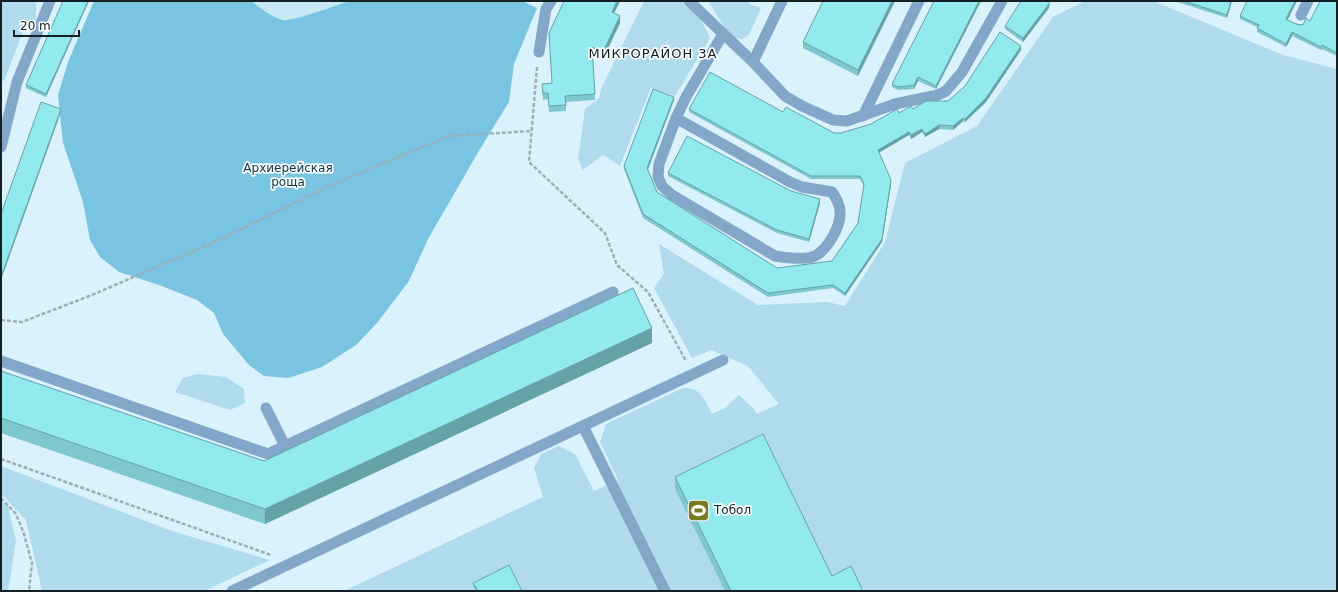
<svg xmlns="http://www.w3.org/2000/svg" width="1338" height="592" viewBox="0 0 1338 592" font-family="'DejaVu Sans',sans-serif">
<style>
.built{fill:#c7e8f5}
.green{fill:#afdbec}
.forest{fill:#79c4e0}
.lines{fill:none;stroke-linecap:round;stroke-linejoin:round}
.path{stroke:#9cafb7;stroke-width:2.5;stroke-dasharray:4 2;stroke-linecap:butt}
.service{stroke:#82a7c9;stroke-width:11}
.minor{stroke:#82a7c9;stroke-width:11}
.wall{fill:#7ec8cd}
.shaded-wall{fill:#66a3a7}
.building{fill:#92e9ee;stroke:#66a3a7}
.labels{text-anchor:middle;stroke-width:3.5;stroke-linejoin:round;paint-order:stroke}
.park-label{font-size:12px;fill:#103440;stroke:#f7fcfe}
.poi-label{font-size:12px;fill:#151e22;stroke:#f7fcfe;text-anchor:start}
.neighbourhood-label{font-size:13px;letter-spacing:1px;fill:#151e22;stroke:#f7fcfe}
</style>
<rect width="100%" height="100%" fill="#daf2fc"/>
<path class="built" d="M 251,1 L 349,1 L 322,11 L 285,21 L 271,16 Z"/>
<g class="green">
<path d="M 1,1 L 34,1 L 36,4 L 36,19 L 24,29 L 4,81 L 1,80 Z"/>
<path d="M 644,1 L 681,1 L 701,20 L 710,38 L 675,96 L 651,88 L 620,166 L 603,155 L 583,170 L 578,159 L 585,109 L 599,98 L 601,89 Z"/>
<path d="M 708,1 L 750,1 L 749,4 L 761,8 L 749,35 L 742,39 L 734,38 L 723,25 Z"/>
<path d="M 1085,1 L 1153,1 L 1283,55 L 1337,69 L 1337,591 L 344,591 L 543,497 L 534,468 L 541,454 L 559,446 L 575,454 L 594,491 L 618,480 L 600,442 L 606,424 L 683,388 C 702,387 704,400 712,414 L 725,408 L 739,395 L 754,409 L 756,414 L 779,404 L 748,366 L 711,350 L 692,358 L 654,288 L 664,274 L 659,244 L 758,305 L 827,302 L 845,306 L 885,242 L 905,163 L 977,126 L 1053,17 Z"/>
<path d="M 197,374 L 226,377 L 244,389 L 245,403 L 230,410 L 175,392 L 183,378 Z"/>
<path d="M 1,466 L 175,532 L 270,560 L 204,591 L 42,591 L 26,520 L 1,494 Z"/>
<path d="M 1,501 L 8,506 L 16,541 L 8,591 L 1,591 Z"/>
</g>
<path class="forest" d="M 94,1 L 251,1 C 261,8 271,17 283,20 C 291,22 338,5 349,1 L 522,1 L 537,8 L 514,64 L 509,102 L 480,149 L 428,239 L 409,281 L 377,323 L 356,345 L 322,367 L 288,378 L 264,376 L 249,365 L 223,334 L 214,313 L 197,300 L 159,285 L 119,272 L 100,257 L 90,240 L 83,202 L 63,143 L 58,95 L 68,62 Z"/>
<g class="lines">
<g class="path">
<path d="M 537,67 L 529,162 L 605,233 L 617,265 L 648,292 L 686,361"/>
<path d="M 1,320 L 22,322 L 92,295 L 219,240 L 336,183 L 449,136 L 532,131"/>
<path d="M 1,459 L 271,555"/>
<path d="M 1,498 L 16,514 L 23,531 L 32,563 L 29,591"/>
</g>
<g class="service">
<path d="M 689,1 L 753,62 L 785,96 L 802,106 L 833,120 L 847,121 L 895,104 L 938,95 L 946,91 L 962,72 L 1002,1"/>
<path d="M 1301,15 L 1308,1"/>
<path d="M 539,52 L 546,9 L 551,1"/>
<path d="M 863,116 L 919,1"/>
<path d="M 676,118 L 790,182 L 802,187 L 832,192 C 836,198 840,204 840,212 C 841,226 828,249 815,256 C 806,260 785,258 775,256 L 672,195 L 662,186 L 658,177 L 659,164 L 676,118 L 686,97 L 723,34"/>
<path d="M 1,147 L 17,82 L 50,1"/>
<path d="M 1,361 L 268,454 L 613,292"/>
<path d="M 266,408 L 285,446"/>
<path d="M 583,426 L 665,591"/>
<path d="M 232,591 L 723,360"/>
</g>
<path class="minor" d="M 753,62 L 782,1"/>
</g>
<g class="wall">
<path d="M 63,1 L 46,97 L 26,88 L 26,85 Z"/>
<path d="M 564,1 L 620,1 L 614,13 L 620,23 L 603,59 L 592,54 L 595,100 L 566,102 L 566,111 L 549,112 L 548,99 L 543,100 L 542,90 L 542,84 L 552,83 L 549,33 Z"/>
<path d="M 895,1 L 858,76 L 803,48 L 803,42 Z"/>
<path d="M 934,1 L 981,1 L 936,89 L 918,81 L 914,89 L 898,90 L 892,87 L 892,84 Z"/>
<path d="M 1174,1 L 1232,1 L 1227,18 Z"/>
<path d="M 1337,1 L 1337,56 L 1322,49 L 1321,50 L 1292,36 L 1286,47 L 1257,32 L 1257,27 L 1240,19 L 1240,16 L 1287,20 L 1296,24 L 1303,25 L 1310,21 Z"/>
<path d="M 1049,8 L 1023,42 L 1005,29 L 1005,26 Z"/>
<path d="M 1021,50 L 986,102 L 965,122 L 963,121 L 953,130 L 939,129 L 925,137 L 922,132 L 911,139 L 909,135 L 879,153 L 891,184 L 882,242 L 845,296 L 833,288 L 768,297 L 643,218 L 624,169 L 624,166 L 674,100 L 648,170 L 657,192 L 777,268 L 832,261 L 858,223 L 864,186 L 860,179 L 811,179 L 689,112 L 689,109 L 783,112 L 834,133 L 841,133 L 871,124 L 899,113 L 913,109 L 948,101 Z"/>
<path d="M 668,173 L 791,191 L 820,203 L 809,242 L 777,233 L 668,176 Z"/>
<path d="M 652,343 L 265,524 L 1,433 L 1,371 L 264,461 Z"/>
<path d="M 675,477 L 832,576 L 863,591 L 725,591 L 675,489 Z"/>
<path d="M 473,583 L 522,591 L 476,591 L 473,586 Z"/>
</g>
<g class="shaded-wall">
<path d="M 88,1 L 89,1 L 46,97 L 46,94 Z"/>
<path d="M 617,1 L 620,1 L 612,18 L 612,12 Z"/>
<path d="M 892,1 L 895,1 L 858,76 L 858,70 Z"/>
<path d="M 979,1 L 981,1 L 936,89 L 936,86 Z"/>
<path d="M 1050,1 L 1049,8 L 1023,42 L 1023,38 Z"/>
<path d="M 1231,1 L 1232,1 L 1227,18 L 1227,15 Z"/>
<path d="M 1295,1 L 1297,1 L 1286,23 L 1286,19 Z"/>
<path d="M 620,16 L 620,23 L 603,59 L 603,52 Z"/>
<path d="M 1292,32 L 1292,36 L 1286,47 L 1286,44 Z"/>
<path d="M 1021,46 L 1021,50 L 986,102 L 965,122 L 965,119 Z"/>
<path d="M 918,77 L 918,81 L 914,89 L 914,85 Z"/>
<path d="M 674,97 L 674,100 L 647,171 L 647,168 Z"/>
<path d="M 61,109 L 61,112 L 1,280 L 1,277 Z"/>
<path d="M 963,118 L 963,121 L 953,130 L 953,126 Z"/>
<path d="M 939,125 L 939,129 L 925,137 L 925,134 Z"/>
<path d="M 922,129 L 922,132 L 911,139 L 911,135 Z"/>
<path d="M 909,132 L 909,135 L 878,153 L 878,150 Z"/>
<path d="M 891,180 L 891,184 L 882,242 L 845,296 L 845,293 Z"/>
<path d="M 820,199 L 820,203 L 809,242 L 809,239 Z"/>
<path d="M 652,328 L 652,343 L 265,524 L 265,509 Z"/>
</g>
<g class="building">
<path d="M 63,1 L 88,1 L 46,94 L 26,85 Z"/>
<path d="M 564,1 L 617,1 L 612,12 L 620,16 L 603,52 L 592,47 L 595,94 L 565,96 L 566,105 L 549,106 L 548,93 L 543,93 L 542,84 L 552,83 L 549,33 Z"/>
<path d="M 823,1 L 892,1 L 858,70 L 803,42 Z"/>
<path d="M 934,1 L 979,1 L 936,86 L 918,77 L 914,85 L 898,87 L 892,84 Z"/>
<path d="M 1021,1 L 1050,1 L 1049,4 L 1023,38 L 1005,26 Z"/>
<path d="M 1184,1 L 1231,1 L 1227,15 Z"/>
<path d="M 1247,1 L 1295,1 L 1286,19 L 1296,24 L 1303,25 L 1306,18 L 1310,21 L 1320,1 L 1337,1 L 1337,53 L 1322,45 L 1321,47 L 1292,32 L 1286,44 L 1257,28 L 1259,25 L 1240,16 Z"/>
<path d="M 1000,32 L 1021,46 L 986,98 L 965,119 L 963,118 L 953,126 L 939,125 L 925,134 L 922,129 L 911,135 L 909,132 L 878,150 L 891,180 L 882,239 L 845,293 L 833,285 L 768,293 L 643,214 L 624,166 L 653,89 L 674,97 L 647,168 L 657,192 L 777,268 L 832,261 L 858,223 L 864,184 L 860,176 L 811,176 L 689,109 L 710,72 L 783,112 L 786,107 L 834,133 L 841,133 L 871,124 L 897,109 L 899,113 L 911,106 L 913,109 L 926,101 L 948,101 L 965,86 Z"/>
<path d="M 41,102 L 61,109 L 1,277 L 1,214 Z"/>
<path d="M 687,136 L 791,191 L 820,199 L 809,239 L 777,230 L 668,173 Z"/>
<path d="M 633,288 L 652,328 L 265,509 L 1,418 L 1,371 L 264,461 Z"/>
<path d="M 763,434 L 832,576 L 851,566 L 863,591 L 731,591 L 675,477 Z"/>
<path d="M 509,565 L 522,591 L 478,591 L 473,583 Z"/>
</g>
<defs>
<symbol id="stadium-square" viewBox="-11 -11 22 22"><rect x="-9" y="-9" width="18" height="18" rx="4" fill="#7a7a21" stroke="#f7fcfe"/><path d="M0-5a6.5 5 0 1 0 0 10a6.5 5 0 1 0 0-10ZM-3.5-1.8h7v3.6h-7Z" fill="#fff"/></symbol>
</defs>
<g fill-rule="evenodd">
<use href="#stadium-square" x="686" y="498" width="25" height="25"/>
</g>
<g class="labels">
<g class="park-label">
<text x="288" y="172">Архиерейская<tspan x="288" dy="14">роща</tspan></text>
</g>
<g class="poi-label">
<text x="714" y="514">Тобол</text>
</g>
<g class="neighbourhood-label">
<text x="653" y="58">МИКРОРАЙОН 3А</text>
</g>
</g>
<rect width="1338" height="592" fill="none" stroke="#151e22" stroke-width="4"/>
<path d="M14 30v6h65v-6" fill="none" stroke="#151e22" stroke-width="2"/>
<text x="20" y="30" font-size="12" fill="#151e22" stroke="#f7fcfe" stroke-width="3" paint-order="stroke">20 m</text>
</svg>
